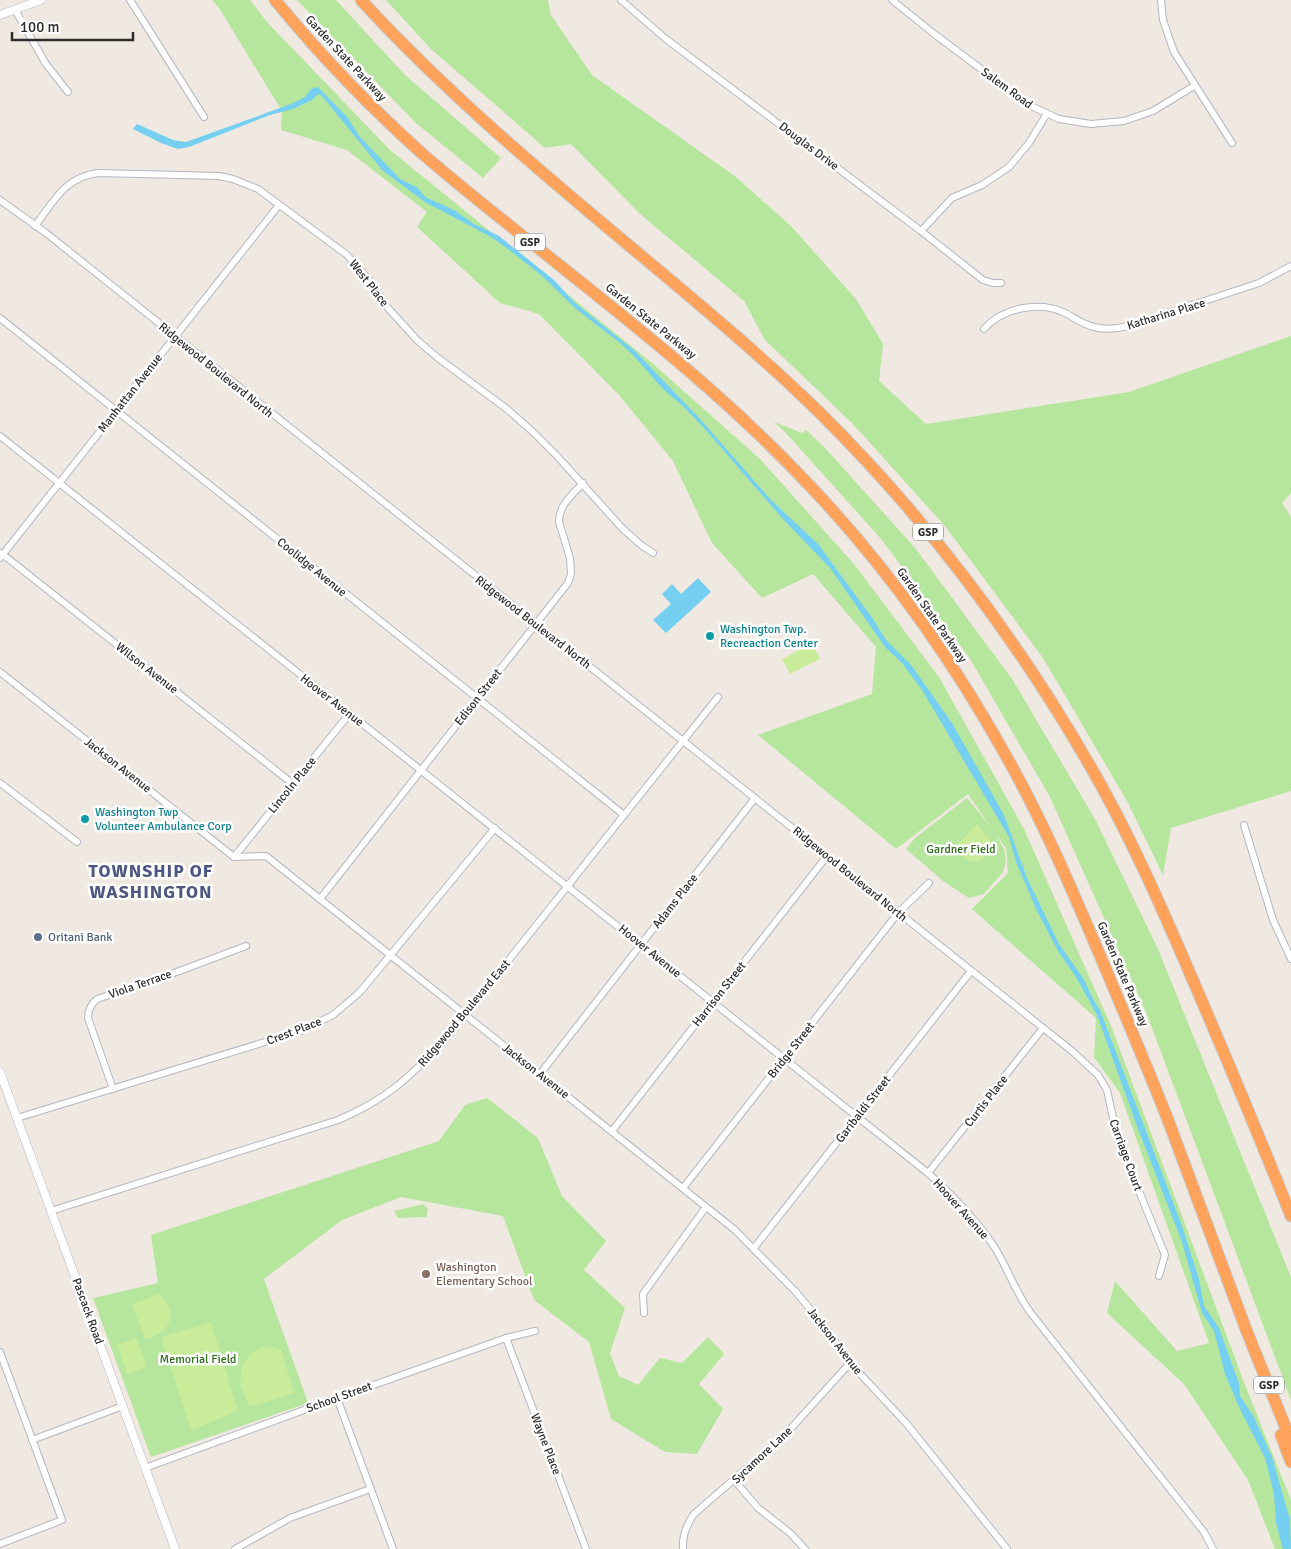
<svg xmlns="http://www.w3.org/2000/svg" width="1291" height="1549" viewBox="0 0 1291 1549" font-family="Signika,sans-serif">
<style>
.green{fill:#b6e59e}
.pitch{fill:#c9ec9a}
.water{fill:#75cff0}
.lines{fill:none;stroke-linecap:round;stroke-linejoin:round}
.minor-casing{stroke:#b4b7c1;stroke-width:8}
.tertiary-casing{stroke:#b4b7c1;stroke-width:9}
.motorway-casing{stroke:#c9c9c9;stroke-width:13}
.minor{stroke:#fff;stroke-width:6}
.tertiary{stroke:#fff;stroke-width:8}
.motorway{stroke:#ffa35c;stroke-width:11}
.culture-dot{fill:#0f9aa8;stroke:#fff;stroke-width:2}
.service-dot{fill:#5c6f8a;stroke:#fff;stroke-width:2}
.education-dot{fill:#8d6e63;stroke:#fff;stroke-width:2}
.labels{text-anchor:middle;stroke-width:5;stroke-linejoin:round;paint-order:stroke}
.shield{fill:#fff;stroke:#6d6d6d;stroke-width:1}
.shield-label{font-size:11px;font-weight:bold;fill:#2e2e2e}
.street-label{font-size:12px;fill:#2e2e2e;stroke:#fff}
.culture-label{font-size:12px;fill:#0d838f;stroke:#fff;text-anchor:start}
.park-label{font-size:12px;fill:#2c6e1b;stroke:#fff}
.service-label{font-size:12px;fill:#4e5e75;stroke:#fff;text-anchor:start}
.education-label{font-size:12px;fill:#785e54;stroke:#fff;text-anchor:start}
.district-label{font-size:18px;font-weight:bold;letter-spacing:1px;fill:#4d5680;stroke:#fff}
</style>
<rect width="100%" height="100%" fill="#efe9e1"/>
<!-- green -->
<g class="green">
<polygon points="212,0 250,0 267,22 390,150 652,363 759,458 854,564 939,677 1024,829 1111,1026 1247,1390 1291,1500 1291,1549 1275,1549 1248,1480 1184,1384 1107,1313 1115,1281 1177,1351 1209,1343 1120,1093 1094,1057 1096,1018 972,909 1008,873 1006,848 997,836 1004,849 1006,862 1003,872 984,894 969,898 943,881 906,849 915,838 967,798 990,826 968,794 896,849 758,735 872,694 876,647 813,574 762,598 712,543 673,461 619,395 539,314 500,303 417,227 427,212 347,150 281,130 282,111 219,8"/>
<polygon points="297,0 336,0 405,75 501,158 483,178 416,123"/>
<polygon points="386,0 548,0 551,15 592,75 736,177 791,226 856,299 883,344 879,381 926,424 1129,392 1291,336 1291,493 1282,503 1291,517 1291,791 1171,828 1163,875 1127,801 1043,658 945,526 852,423 765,340 744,301 640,214 571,144 545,148 431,49"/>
<polygon points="774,422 802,433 806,430 826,449 916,549 1012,679 1095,819 1158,949 1291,1277 1291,1400 1146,1012 1050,797 969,657 882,540 786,433"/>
<polygon points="487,1098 538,1138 562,1196 606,1241 584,1270 625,1308 610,1353 619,1376 638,1385 660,1358 682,1363 708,1337 724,1354 699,1384 723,1409 697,1454 665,1452 611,1419 589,1342 534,1300 503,1216 401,1197 342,1220 264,1279 308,1403 151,1457 93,1298 158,1283 151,1235 439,1141 465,1105"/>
<polygon points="424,1204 428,1210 426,1217 398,1218 394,1211"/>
</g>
<!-- pitch -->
<g class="pitch">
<polygon points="812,643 820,659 790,674 782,659"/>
<path d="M977,824L994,845C983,866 967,868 956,846Z"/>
<path d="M159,1294C180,1311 171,1334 145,1339L132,1304Z"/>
<polygon points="211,1322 238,1411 191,1430 161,1337"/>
<polygon points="136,1338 147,1367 127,1374 117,1345"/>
<path d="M270,1347L281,1350L294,1393L250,1407C247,1401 244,1395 242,1389C237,1374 244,1356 258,1349C262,1347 266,1347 270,1347Z"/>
</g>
<!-- water -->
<g class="water">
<polygon points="318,87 347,117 360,137 400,179 418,188 425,197 454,210 474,224 499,236 554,280 574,302 635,351 700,419 771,500 818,544 873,619 886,640 911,665 952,723 1004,815 1027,878 1059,944 1083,978 1094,1001 1100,1010 1181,1223 1199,1279 1204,1306 1219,1328 1239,1383 1240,1396 1254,1417 1272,1457 1290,1520 1291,1549 1283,1549 1276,1523 1274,1494 1265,1458 1239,1407 1225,1374 1214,1331 1202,1313 1182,1242 1138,1129 1097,1015 1076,977 1058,951 1037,911 1016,862 1009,837 922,690 902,663 885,647 830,568 782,518 704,428 684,407 664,390 633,355 620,343 576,309 541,275 508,249 491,237 425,202 383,171 322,96 318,94 312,100 293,109 270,115 189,147 178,149 161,143 133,129 137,124 173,140 186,142 291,104 305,97 311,89"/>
<polygon points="698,578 711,592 666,633 653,620 671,604 662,594 672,584 681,594"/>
</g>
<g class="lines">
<defs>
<g id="minor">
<polyline points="130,0 204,117"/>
<polyline points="621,0 666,39 921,231 983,280 993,283 1001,283"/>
<polyline points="892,0 933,33 1029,105 1059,119 1091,124 1124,121 1153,111 1194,86"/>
<polyline points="1161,0 1163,20 1174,52 1232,143"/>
<polyline points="15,10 46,64 68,92"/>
<polyline points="0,200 46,233 1072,1051 1098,1075 1107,1090 1117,1137 1165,1255 1159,1276"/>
<path d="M35,226C54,201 65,177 98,173L219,176L233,179L258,189L347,255L372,283L387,307L418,341L438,358L507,409L533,432L557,456L622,528L641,545L653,553"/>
<polyline points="921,231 952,198 982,185 1009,167 1029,143 1046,115"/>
<polyline points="0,318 624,815"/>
<path d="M984,329C1002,308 1038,301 1063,312C1073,317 1082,324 1094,327C1105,330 1117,329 1128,326L1259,283L1291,266"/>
<path d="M0,436L928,1173C952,1195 977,1220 995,1248C1008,1269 1015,1291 1030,1312L1204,1532L1213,1549"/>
<polyline points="1,553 293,784"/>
<polyline points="0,558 279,205"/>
<polyline points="0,672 234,857 266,856 735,1230 795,1291 825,1327 850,1363 906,1423 1007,1549"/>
<polyline points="0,783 77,842"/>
<polyline points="1244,825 1273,920 1291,959"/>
<polyline points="234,857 350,713"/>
<path d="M320,899L568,583L571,574L570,558L559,522C559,505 572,495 583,483"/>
<polyline points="540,1074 755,798"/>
<path d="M113,1089L88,1018C88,1009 91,1004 97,999L166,976L246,946"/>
<polyline points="17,1118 301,1031 333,1015 360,992 495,828"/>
<polyline points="612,1131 827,856"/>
<polyline points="928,1173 1043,1028"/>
<polyline points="683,1188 898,913 929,883"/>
<path d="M51,1211L338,1120C386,1100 410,1077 445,1040L718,697"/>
<polyline points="754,1248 971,971"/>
<polyline points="644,1313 643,1294 706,1207"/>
<polyline points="506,1338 586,1549"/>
<polyline points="0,1352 62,1520 0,1544"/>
<polyline points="337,1398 393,1549"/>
<polyline points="32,1440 123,1406"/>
<polyline points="145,1468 337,1398 506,1338 535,1331"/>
<polyline points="735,1481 758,1508 790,1533 805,1549"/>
<polyline points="235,1549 290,1518 370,1489"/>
<path d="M683,1549C682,1536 687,1524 694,1514L785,1435L850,1363"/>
</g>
<g id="tertiary">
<polyline points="0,15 41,0"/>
<polyline points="0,1072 175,1549"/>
</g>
<g id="motorway">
<path d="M275,0C321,56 371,108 425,156C462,188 500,218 538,248C632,323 727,397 810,486C891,571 959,669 1015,772C1047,831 1073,892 1099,953C1122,1008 1146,1064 1168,1120C1194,1188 1218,1256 1244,1324C1259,1363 1276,1402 1291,1442"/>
<path d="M361,0C451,98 554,183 656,268C712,315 768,362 820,413C931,523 1026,651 1102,787C1136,849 1164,913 1192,978C1226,1057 1259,1136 1291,1216"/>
<polyline points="1281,1435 1291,1462"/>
</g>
</defs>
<!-- minor casing -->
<use href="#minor" class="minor-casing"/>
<!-- tertiary casing -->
<use href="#tertiary" class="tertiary-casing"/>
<!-- motorway casing -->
<use href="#motorway" class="motorway-casing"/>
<!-- minor -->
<use href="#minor" class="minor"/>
<!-- tertiary -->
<use href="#tertiary" class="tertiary"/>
<!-- motorway -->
<use href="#motorway" class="motorway"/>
</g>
<!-- markers -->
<g class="culture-dot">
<circle cx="710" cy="636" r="5"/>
<circle cx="85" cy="819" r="5"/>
</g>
<circle class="service-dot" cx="38" cy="937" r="5"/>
<circle class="education-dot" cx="426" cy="1274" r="5"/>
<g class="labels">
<!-- shield labels -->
<g class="shield">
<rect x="515" y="233.5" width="30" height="17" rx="4"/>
<rect x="913" y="523.5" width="30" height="17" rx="4"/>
<rect x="1254" y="1376.5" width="30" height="17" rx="4"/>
</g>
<g class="shield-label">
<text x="530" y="246">GSP</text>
<text x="928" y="536">GSP</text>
<text x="1269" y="1389">GSP</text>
</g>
<!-- street labels -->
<g class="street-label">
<text transform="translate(346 58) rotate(47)" y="4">Garden State Parkway</text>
<text transform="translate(1007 88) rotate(36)" y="4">Salem Road</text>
<text transform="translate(809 146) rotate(37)" y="4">Douglas Drive</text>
<text transform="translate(369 283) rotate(52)" y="4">West Place</text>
<text transform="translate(1166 314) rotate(-17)" y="4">Katharina Place</text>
<text transform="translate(651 321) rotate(39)" y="4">Garden State Parkway</text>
<text transform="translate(216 370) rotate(39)" y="4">Ridgewood Boulevard North</text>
<text transform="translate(130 393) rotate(-52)" y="4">Manhattan Avenue</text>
<text transform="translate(312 567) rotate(39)" y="4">Coolidge Avenue</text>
<text transform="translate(932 615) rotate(55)" y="4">Garden State Parkway</text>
<text transform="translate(533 622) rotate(38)" y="4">Ridgewood Boulevard North</text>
<text transform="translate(147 668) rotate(38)" y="4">Wilson Avenue</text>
<text transform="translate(478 697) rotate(-52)" y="4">Edison Street</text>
<text transform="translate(332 700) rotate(38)" y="4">Hoover Avenue</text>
<text transform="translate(118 765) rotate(38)" y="4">Jackson Avenue</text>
<text transform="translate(292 785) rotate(-51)" y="4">Lincoln Place</text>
<text transform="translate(850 874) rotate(39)" y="4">Ridgewood Boulevard North</text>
<text transform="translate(675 901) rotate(-52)" y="4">Adams Place</text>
<text transform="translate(650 951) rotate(39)" y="4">Hoover Avenue</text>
<text transform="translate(1123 974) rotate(67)" y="4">Garden State Parkway</text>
<text transform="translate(140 984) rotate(-19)" y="4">Viola Terrace</text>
<text transform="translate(719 994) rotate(-52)" y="4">Harrison Street</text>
<text transform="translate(464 1013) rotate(-50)" y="4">Ridgewood Boulevard East</text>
<text transform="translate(294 1031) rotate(-21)" y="4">Crest Place</text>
<text transform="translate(791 1050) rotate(-52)" y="4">Bridge Street</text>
<text transform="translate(536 1071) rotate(38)" y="4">Jackson Avenue</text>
<text transform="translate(986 1101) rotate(-52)" y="4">Curtis Place</text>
<text transform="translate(863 1109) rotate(-52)" y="4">Garibaldi Street</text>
<text transform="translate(1126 1155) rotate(70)" y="4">Carriage Court</text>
<text transform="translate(961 1209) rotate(48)" y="4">Hoover Avenue</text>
<text transform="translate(88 1311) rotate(70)" y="4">Pascack Road</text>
<text transform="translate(835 1341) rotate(52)" y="4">Jackson Avenue</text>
<text transform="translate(339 1397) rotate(-20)" y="4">School Street</text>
<text transform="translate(546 1444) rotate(69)" y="4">Wayne Place</text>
<text transform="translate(762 1455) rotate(-43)" y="4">Sycamore Lane</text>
</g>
<!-- culture labels -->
<g class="culture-label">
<text x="720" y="633">Washington Twp.<tspan x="720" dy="14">Recreaction Center</tspan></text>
<text x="95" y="816">Washington Twp<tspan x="95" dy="14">Volunteer Ambulance Corp</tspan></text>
</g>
<!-- park labels -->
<g class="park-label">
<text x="961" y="853">Gardner Field</text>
<text x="198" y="1363">Memorial Field</text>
</g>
<!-- service labels -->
<g class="service-label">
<text x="48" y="941">Oritani Bank</text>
</g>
<!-- education labels -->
<g class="education-label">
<text x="436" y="1271">Washington<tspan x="436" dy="14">Elementary School</tspan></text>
</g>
<!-- district labels -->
<g class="district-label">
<text x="151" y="877">TOWNSHIP OF<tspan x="151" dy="21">WASHINGTON</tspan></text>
</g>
</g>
<!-- scale -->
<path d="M12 32v8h121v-8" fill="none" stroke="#2e2e2e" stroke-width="2.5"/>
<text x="20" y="32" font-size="15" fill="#2e2e2e" stroke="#ffffff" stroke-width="4" paint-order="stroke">100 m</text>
</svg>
